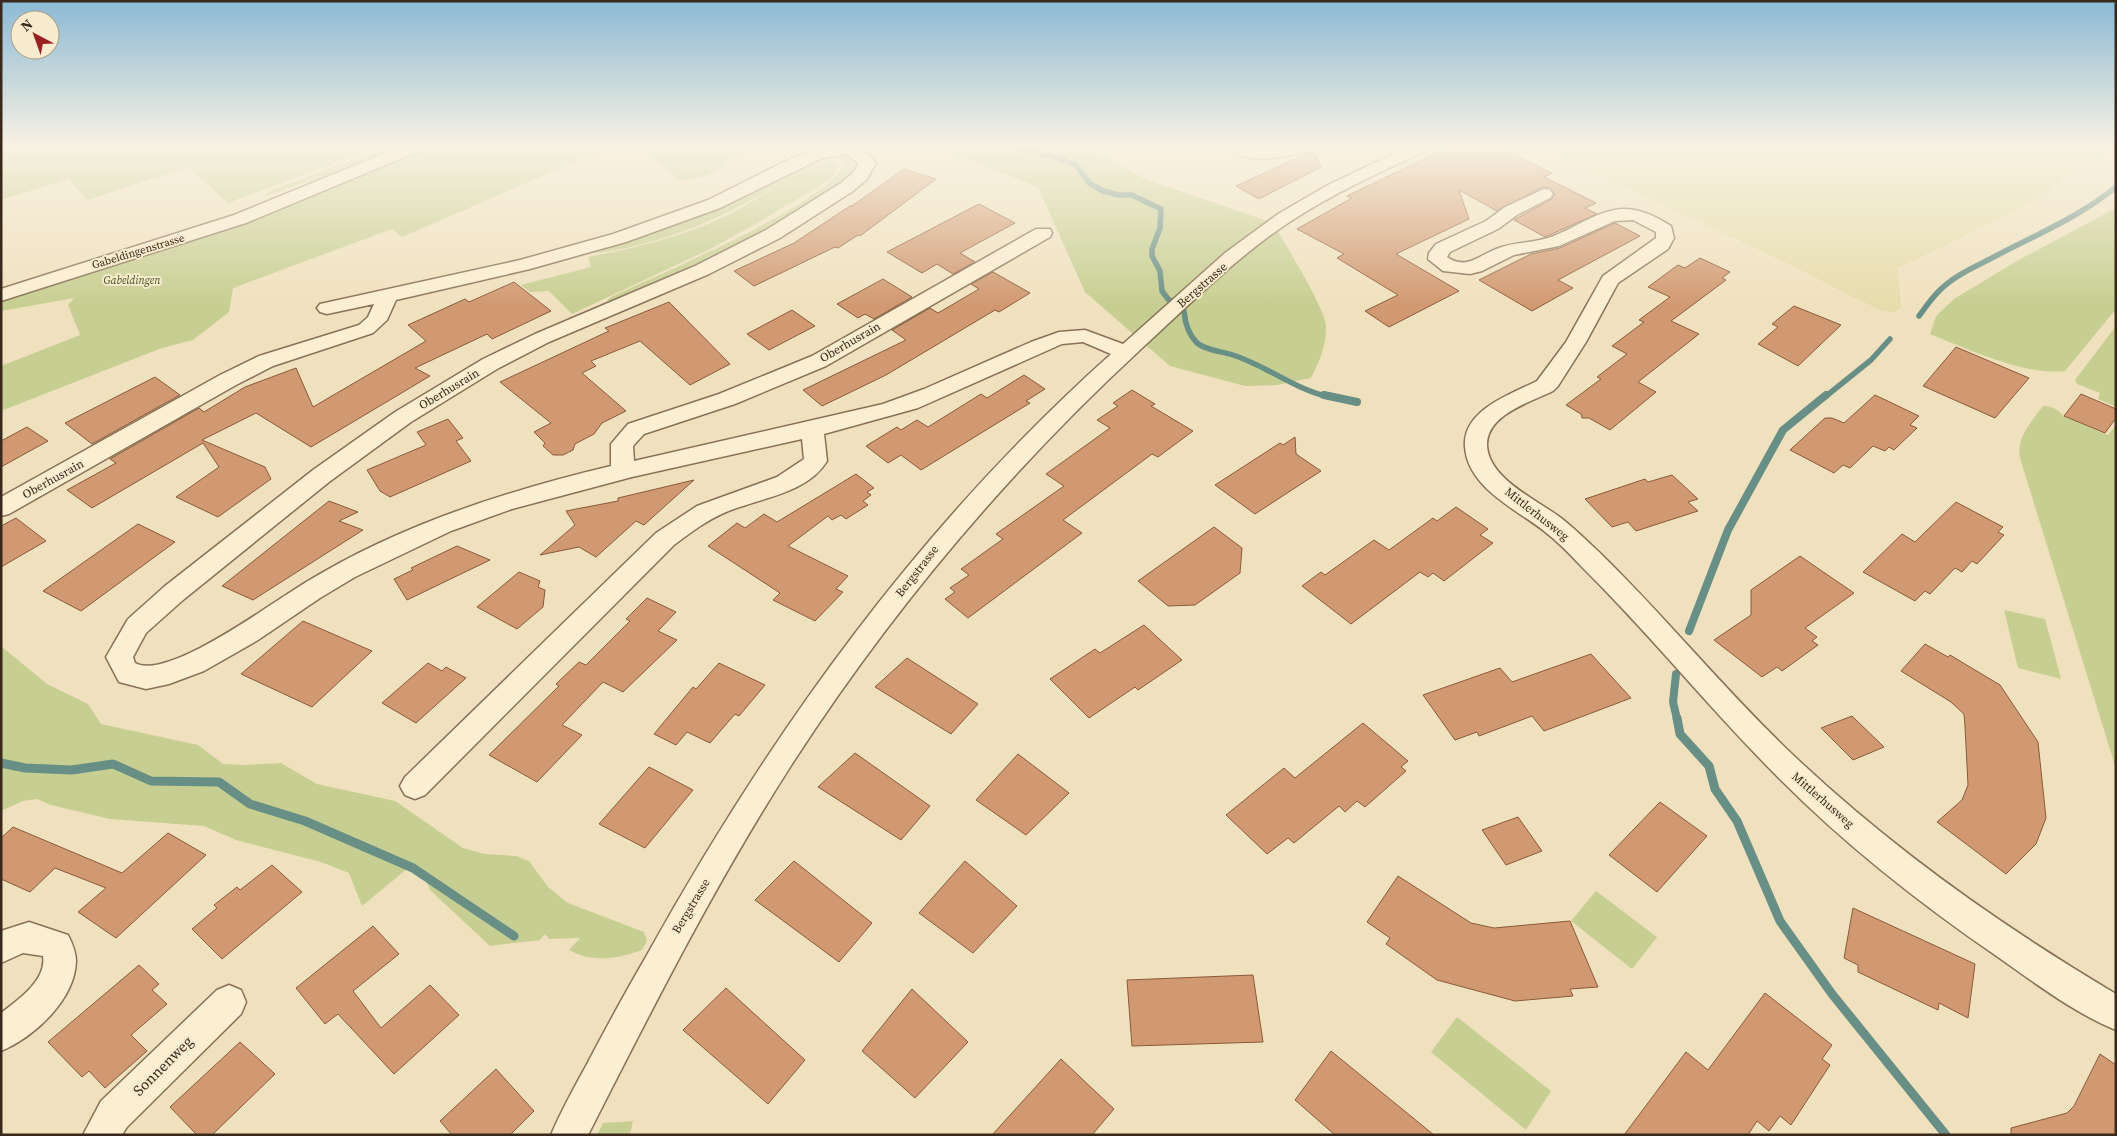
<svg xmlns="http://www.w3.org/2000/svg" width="2117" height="1136" viewBox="0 0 2117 1136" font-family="'Source Serif 4',serif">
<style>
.farmland{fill:#e6dcab}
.green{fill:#c7ce91}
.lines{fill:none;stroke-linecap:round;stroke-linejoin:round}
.stream-far2{stroke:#688f86;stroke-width:5.5}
.stream-far1{stroke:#688f86;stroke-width:8}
.stream{stroke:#688f86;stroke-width:9}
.building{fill:#d19971;stroke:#8a5a3a}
.street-casing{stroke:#897156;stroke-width:3}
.street{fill:#fbeed1;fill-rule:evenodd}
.labels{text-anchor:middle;stroke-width:4;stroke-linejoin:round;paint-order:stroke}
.far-street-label{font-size:11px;fill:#38291b;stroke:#f7ebce}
.far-park-label{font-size:11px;font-style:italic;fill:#485521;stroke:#f7ebce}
.street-label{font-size:12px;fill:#38291b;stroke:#f7ebce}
.near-street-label{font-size:15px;fill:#38291b;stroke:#f7ebce}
</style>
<rect width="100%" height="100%" fill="#f0e1be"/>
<!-- farmland -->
<polygon class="farmland" points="1541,147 2089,147 2111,153 2068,174 2045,194 2018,210 1898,268 1901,308 1895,312 1883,311 1853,297 1795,267"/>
<!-- green -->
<g class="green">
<polygon points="1,147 379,147 228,203 188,167 87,200 69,179 1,200"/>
<polygon points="386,147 399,147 312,180 262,197 272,190"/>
<polygon points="419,147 609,147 402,237 392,229 233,288 229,312 193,340 162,348 1,411 1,366 80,335 68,305 74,298 1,311 1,302 243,223"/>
<path d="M640,147H752C741,151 735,158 725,165C712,175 696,179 680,180Z"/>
<path d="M934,147H1088L1145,179L1273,223C1283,240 1326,310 1326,326C1326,347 1320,360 1311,378L1277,385L1245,386L1170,366L1085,292L1038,187Z"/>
<path d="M839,156L853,161L854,169C840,186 818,199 800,211C739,248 674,276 608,302L607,300L611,297C652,277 836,201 845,162L834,158L821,161C787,178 755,200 720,216C687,232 631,250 595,253L708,212L815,161Z"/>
<path d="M831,161L839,163L835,174L828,181L752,226L708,250L572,314L549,291L530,292L521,285L591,267L588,257C636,248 685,236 730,214C763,198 795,168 831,161Z"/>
<path d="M2116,208V309L2065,371C2026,376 1967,349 1930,334L1936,316L1954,299L2015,262Z"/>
<polygon points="2116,326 2116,407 2098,399 2100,393 2077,384 2075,380"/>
<path d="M2043,406C2050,406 2059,409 2063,416L2108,435L2116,425V769L2020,458C2016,438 2031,422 2043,406Z"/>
<polygon points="2004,610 2045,619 2061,679 2018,668"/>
<path d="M1,646L47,684L88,704L101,724L198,745L223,764L245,765L281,763L317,784L395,801L463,848L485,854L516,856L529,861L548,887L568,903L644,932L647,941L642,950C618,959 592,963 569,950L580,938L549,939L545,934L540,940L490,946L430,890L422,871L413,864L362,906L349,873L321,862L236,840L204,826L110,819L51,805L37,799L23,801L1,811Z"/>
<polygon points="1596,891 1657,937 1632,969 1571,921"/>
<polygon points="1457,1017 1551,1091 1526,1130 1431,1052"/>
<polygon points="633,1121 630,1135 597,1135 603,1123"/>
</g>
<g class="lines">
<!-- stream-far2 -->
<g class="stream-far2">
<path d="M1011,147L1056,157L1076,165L1089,183L1103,191L1119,195H1132L1161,209L1160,228L1152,249V256L1160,271L1162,291L1168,299L1184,311C1185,323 1188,334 1197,343C1207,351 1221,351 1233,355C1267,366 1294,389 1329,397"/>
<path d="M1919,316C1925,308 1931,299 1938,292C1952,277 1972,268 1990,259C2033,236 2078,218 2116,187"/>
<polyline points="1825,397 1871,360 1890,339"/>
</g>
<!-- stream-far1 -->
<g class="stream-far1">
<polyline points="1324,395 1357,402"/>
<polyline points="1689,631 1728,530 1783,430 1826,395"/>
<polyline points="1676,674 1673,702 1677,719"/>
</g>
<!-- stream -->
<g class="stream">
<polyline points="1677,718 1680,734 1709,766 1715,789 1737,821 1780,921 1832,994 1946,1135"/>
<polyline points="1,763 25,768 72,770 113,764 151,781 219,782 250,804 305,821 413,868 514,936"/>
</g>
</g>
<!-- building -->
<g class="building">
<polygon points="1449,147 1499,147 1552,173 1544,177 1596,203 1585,208 1597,214 1545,237 1514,220 1552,199 1555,194 1550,188 1543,187 1497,211 1459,190 1469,219 1396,254 1459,291 1389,327 1365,311 1398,295 1337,258 1344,254 1297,229 1352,198 1347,196"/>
<polygon points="1313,151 1321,167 1259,199 1236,186"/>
<polygon points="904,169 936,179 860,236 858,235 838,248 835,247 754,286 734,271 794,243 850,206 852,206"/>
<polygon points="979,204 1015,223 960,253 975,262 953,274 937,264 922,273 887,252"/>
<polygon points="1615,223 1640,236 1558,280 1573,288 1532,311 1479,280 1531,254 1560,248"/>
<polygon points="1700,258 1730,272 1722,278 1726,280 1671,321 1699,334 1638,382 1656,392 1610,430 1589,418 1582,418 1581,414 1566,405 1601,379 1597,377 1627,354 1612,346 1644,322 1639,320 1670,297 1648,287 1678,265 1685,268"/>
<polygon points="993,272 1030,293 999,312 995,310 886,375 822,406 803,390 906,340 892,330 930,308 938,313 979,289 971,284"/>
<polygon points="883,279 912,297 874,319 865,314 858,318 837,304"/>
<polygon points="514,282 551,311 492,339 487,334 415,368 430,376 311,447 256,413 202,440 265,467 271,479 218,517 176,497 219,467 203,443 92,508 67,490 116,463 110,459 199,408 204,412 245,387 296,368 313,407 426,341 408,325 465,299 469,302"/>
<polygon points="669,302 730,364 690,385 640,341 591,361 596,366 582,373 626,411 602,423 594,434 575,444 573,450 563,455 553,455 543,446 545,443 534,432 551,423 500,382 609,331 605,328"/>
<polygon points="1794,306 1841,325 1798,366 1758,344 1778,327 1772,324"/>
<polygon points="792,310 815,326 769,350 747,334"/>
<polygon points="1956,347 2029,378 1995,418 1923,386"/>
<polygon points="1024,375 1045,389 1026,401 1030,403 921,470 901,455 888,463 866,446 897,427 901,430 917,420 928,427 981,394 987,398"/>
<polygon points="155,377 180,395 92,444 65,423"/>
<polygon points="1132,390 1155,404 1151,406 1193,431 1158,457 1152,454 1063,520 1082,533 968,618 945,599 955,592 950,588 969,575 961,569 1003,539 996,534 1064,486 1046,474 1110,428 1097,420 1118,406 1113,403"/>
<polygon points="2081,394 2116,409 2116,418 2105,433 2064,416"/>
<polygon points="1875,395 1919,416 1910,425 1917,428 1894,450 1889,447 1885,451 1873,446 1850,468 1843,465 1834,473 1790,450 1825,418 1832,418 1844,423"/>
<polygon points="448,419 463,438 456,441 471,461 390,497 380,491 367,470 426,445 417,432"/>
<polygon points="27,427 48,441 1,467 1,441"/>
<polygon points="1295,437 1296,454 1321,471 1255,514 1215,485 1280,443 1283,445"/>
<polygon points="856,474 874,488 867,492 871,495 863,501 868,505 846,519 841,515 832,520 828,516 788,546 848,576 836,589 843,592 815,621 773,600 780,593 708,546 737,523 745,528 764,514 777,522"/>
<polygon points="1672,475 1698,499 1688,502 1698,511 1636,531 1628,522 1612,527 1585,499 1645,479 1648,482"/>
<polygon points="694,480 644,525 636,521 596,557 579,547 540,555 575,525 566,511 618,501 618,498"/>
<polygon points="329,501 358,512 339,521 363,530 253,600 222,586"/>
<polygon points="1956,502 2003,527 1998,532 2004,535 1977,564 1972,561 1962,572 1955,568 1930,594 1925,591 1915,601 1863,572 1902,534 1915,542"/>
<polygon points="1456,507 1488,529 1480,535 1493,543 1444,581 1433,573 1428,577 1420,572 1351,624 1302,586 1321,572 1325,575 1374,540 1389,550 1433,518 1437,521"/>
<polygon points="16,518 46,541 1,567 1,526"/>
<polygon points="138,524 175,542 81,611 43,591"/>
<polygon points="1214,527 1242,548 1240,573 1195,605 1168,606 1138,581"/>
<polygon points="457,546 490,560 407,600 394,579 413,570 411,568"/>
<polygon points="1800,556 1854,593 1805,628 1817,637 1812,641 1818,645 1782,671 1777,667 1762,677 1714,640 1751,615 1751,590"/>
<polygon points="519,572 540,581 538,587 545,590 543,607 517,629 477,607"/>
<polygon points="647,598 676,612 658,631 677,640 623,692 603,682 562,725 582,735 537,782 489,755 559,686 556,684 579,662 586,665 630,621 626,619"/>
<polygon points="303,621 372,651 312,707 241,674"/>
<polygon points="1144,625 1182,660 1138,690 1135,687 1089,718 1050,679 1095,649 1100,653"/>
<polygon points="1925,644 1948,657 1950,655 2000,685 2038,742 2046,818 2036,844 2006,874 1937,822 1962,800 1968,785 1965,726 1964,714 1951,702 1901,671"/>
<polygon points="1591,654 1631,698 1544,731 1532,716 1479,736 1477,732 1455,740 1423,695 1500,668 1512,682"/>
<polygon points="907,658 978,704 951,734 875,687"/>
<polygon points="428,663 442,671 446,667 466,678 416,723 382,703"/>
<polygon points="719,663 765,685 739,716 735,714 710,743 687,732 676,745 654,734 693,687 696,689"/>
<polygon points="1852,716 1884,747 1853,760 1821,728"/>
<polygon points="1363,723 1408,761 1401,767 1406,771 1365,807 1357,801 1345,812 1339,806 1294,843 1288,838 1267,854 1226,815 1284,768 1295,778"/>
<polygon points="855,753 930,806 901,840 818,787"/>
<polygon points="1018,754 1069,793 1026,835 976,800"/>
<polygon points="649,767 693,790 645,848 599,824"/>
<polygon points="1660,802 1707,836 1657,892 1609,855"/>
<polygon points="1518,817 1542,851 1506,865 1482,830"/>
<polygon points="13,827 122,873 168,833 206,855 116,938 78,912 106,888 55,868 30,892 1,879 1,838"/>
<polygon points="794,861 872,923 839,962 755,900"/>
<polygon points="965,861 1017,906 973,953 919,913"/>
<polygon points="272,865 302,892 222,959 192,929 217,908 214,905 237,887 240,890"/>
<polygon points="1398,876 1471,923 1494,928 1570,921 1598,987 1570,989 1573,996 1515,1001 1437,980 1386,944 1390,938 1367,922"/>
<polygon points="1853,908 1975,964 1968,1018 1939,1003 1938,1010 1858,972 1858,965 1844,958"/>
<polygon points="373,926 399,954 353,991 381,1028 430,985 459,1015 394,1074 338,1014 325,1024 296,988"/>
<polygon points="139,965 159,984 152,990 167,1004 131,1035 147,1051 105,1088 89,1071 82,1077 48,1042"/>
<polygon points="1253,975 1263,1042 1132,1046 1127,980"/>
<polygon points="726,988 805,1060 768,1104 683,1030"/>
<polygon points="912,989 968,1042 915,1098 862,1051"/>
<polygon points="1765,993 1832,1045 1822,1059 1830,1065 1791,1125 1780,1116 1769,1131 1757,1121 1748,1135 1624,1135 1686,1052 1708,1070"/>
<polygon points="240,1042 275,1074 212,1135 197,1135 170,1107"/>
<polygon points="1331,1051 1434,1135 1335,1135 1295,1100"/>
<polygon points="2100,1054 2116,1065 2116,1135 2011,1135 2011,1128 2067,1113 2074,1106"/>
<polygon points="1061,1059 1114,1109 1092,1135 992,1135"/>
<polygon points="496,1069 534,1111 510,1135 452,1135 440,1121"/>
</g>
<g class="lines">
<defs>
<g id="street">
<polygon points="400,147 421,147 419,151 246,223 1,301 1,289 234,215"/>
<path d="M825,147C846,146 863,144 876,163L867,179L853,191L780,238L709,274L549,342L497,369L411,422L329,482L183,600L146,633L133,657L135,663C165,680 259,612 286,595C384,530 498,493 611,466V444L628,424L719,394L812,356L1036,229H1050L1052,233L1050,237L826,366L735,404L644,434L633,446L634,461L883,404L924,389L1031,342L1059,332L1085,330L1123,344L1225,253L1278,214L1328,185L1408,147H1428L1426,151C1380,172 1334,193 1291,221C1236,257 1189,305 1140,350C1007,473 891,611 792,764C716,882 652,1009 588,1135H551C561,1111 574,1088 586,1066C606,1028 626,991 647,955C772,730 919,526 1111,354L1083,342L1062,344L918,408L824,434L827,461C807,494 759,498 726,512C707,520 690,533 674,545L425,795L415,799L405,795L400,786L405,777L656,533L697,506L777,477L804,459L802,439L632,477L512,509L451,531L355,577L320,598L258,640L204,671L169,684L146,689L119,682L106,657L128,619L165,586L313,470L395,412L483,359L535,334L695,266L766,230L841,183L854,172L858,164L851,157L844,154L822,158L720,208L626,242L530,269L396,300L387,320L373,333L273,366L236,385L9,514L1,516V497L220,375L259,356L359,325L368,317L374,304L327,314L320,312L317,308L320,304L520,260L613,234L708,200L794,157Z"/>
<path d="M1231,147H1313L1311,151L1305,152C1286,156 1245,167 1231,147Z"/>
<path d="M1544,189L1550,190L1553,194L1550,198L1517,215L1498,229L1450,252L1447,257C1467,271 1480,254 1499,248C1515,242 1532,243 1548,238C1573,230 1595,211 1622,209C1640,208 1657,217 1671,226L1674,238L1668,249L1618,283L1586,342L1558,386L1553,391C1531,402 1488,414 1487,444C1487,478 1537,500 1561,518C1574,528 1587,541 1599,552C1666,617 1725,691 1793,755C1891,848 2000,925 2116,994V1030C2074,1013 2035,983 1998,957C1916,901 1838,839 1769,768C1704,702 1646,630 1580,565C1569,553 1557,541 1544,531C1516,509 1468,488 1465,447C1462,410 1511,394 1537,381L1566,342L1603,276L1656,238V232L1633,220L1615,221L1559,246L1514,255L1482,271L1470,274L1443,271L1428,259L1429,253L1436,244L1486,221L1505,207Z"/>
<path d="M29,922L68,935C72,943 76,952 76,961C75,1000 34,1037 1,1051V1013C18,1000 47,980 43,956L23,953L1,963V931Z"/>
<polygon points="229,985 241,990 246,1002 241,1014 127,1127 122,1135 83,1135 101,1101 217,990"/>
</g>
</defs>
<!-- street casing -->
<use href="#street" class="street-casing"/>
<!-- street -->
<use href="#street" class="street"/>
</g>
<!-- sky -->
<linearGradient id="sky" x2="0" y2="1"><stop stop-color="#8cb9d5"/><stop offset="0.48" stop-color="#f8f2e2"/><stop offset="1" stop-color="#f8f2e2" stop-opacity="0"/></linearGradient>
<rect width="2117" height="306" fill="url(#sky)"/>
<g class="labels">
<!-- far-street labels -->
<g class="far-street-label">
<text transform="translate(138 251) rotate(-17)" y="4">Gabeldingenstrasse</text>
</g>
<!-- far-park labels -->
<g class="far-park-label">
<text x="132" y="284">Gabeldingen</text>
</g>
<!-- street labels -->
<g class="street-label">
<text transform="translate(1202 285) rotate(-41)" y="4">Bergstrasse</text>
<text transform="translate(850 342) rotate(-30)" y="4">Oberhusrain</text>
<text transform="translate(449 389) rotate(-31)" y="4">Oberhusrain</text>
<text transform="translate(53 479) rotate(-29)" y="4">Oberhusrain</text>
<text transform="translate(1537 514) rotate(38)" y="4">Mittlerhusweg</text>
<text transform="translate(917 571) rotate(-52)" y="4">Bergstrasse</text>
<text transform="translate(1823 800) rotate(41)" y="4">Mittlerhusweg</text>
<text transform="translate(691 906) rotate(-59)" y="4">Bergstrasse</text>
</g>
<!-- near-street labels -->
<g class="near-street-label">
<text transform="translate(163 1066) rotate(-45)" y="5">Sonnenweg</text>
</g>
</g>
<!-- border -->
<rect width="2117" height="1136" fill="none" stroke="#38291b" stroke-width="5"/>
<!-- north arrow -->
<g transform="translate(35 35) rotate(319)"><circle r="24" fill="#f7ebce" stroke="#ab9d86"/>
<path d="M0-4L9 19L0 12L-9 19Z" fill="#9b2223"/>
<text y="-8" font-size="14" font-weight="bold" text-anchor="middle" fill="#38291b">N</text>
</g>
</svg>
